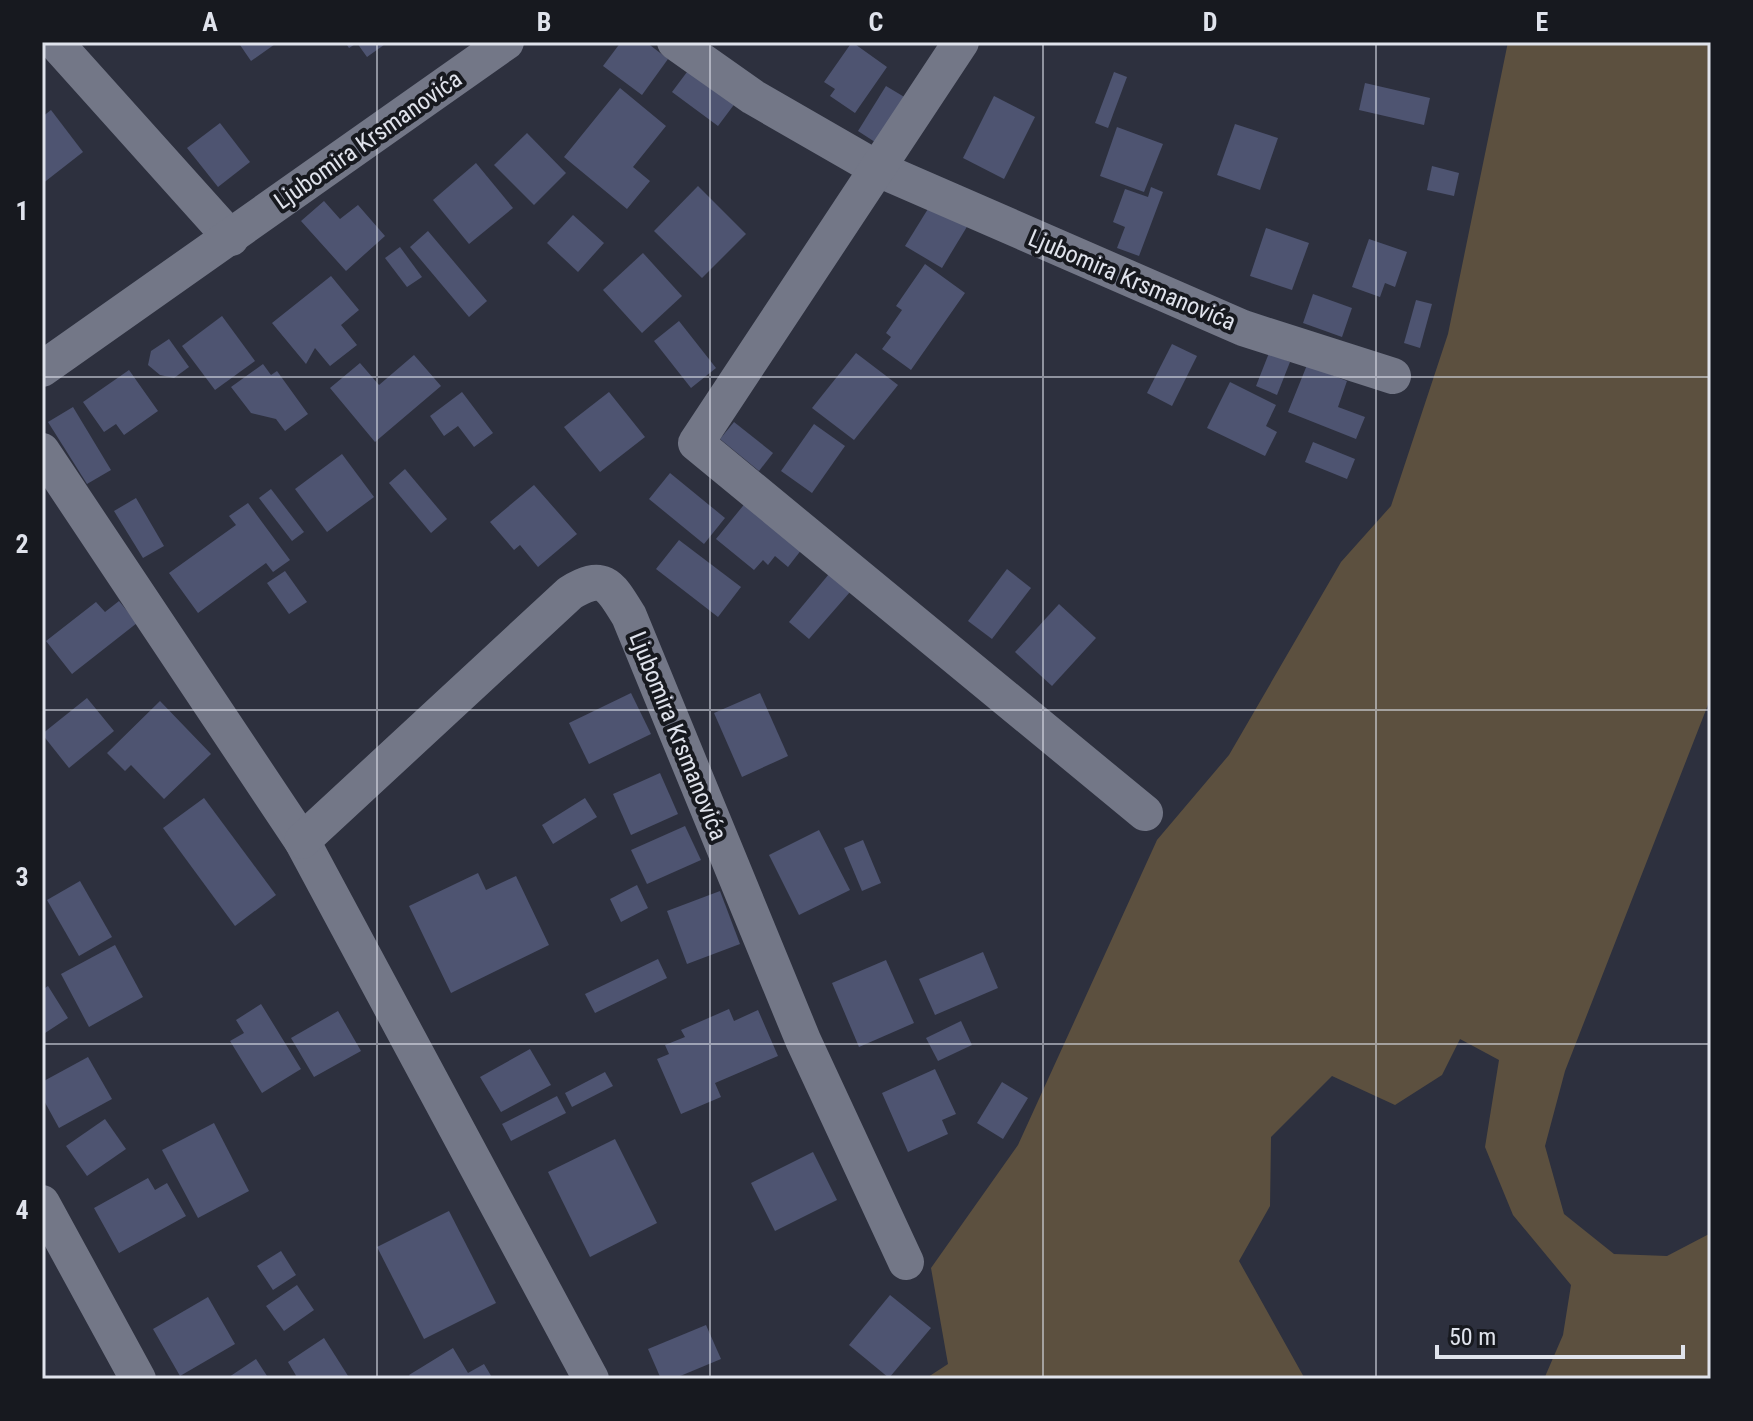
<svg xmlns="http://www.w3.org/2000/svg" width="1753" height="1421" viewBox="0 0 1753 1421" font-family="'Roboto Condensed',sans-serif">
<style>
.green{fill:#5c503f}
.building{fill:#4e5471}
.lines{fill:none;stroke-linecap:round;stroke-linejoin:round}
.minor{stroke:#737787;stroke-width:36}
.grid{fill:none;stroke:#e0e3ec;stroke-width:2;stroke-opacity:0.55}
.labels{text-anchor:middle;stroke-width:8;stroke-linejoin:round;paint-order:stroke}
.street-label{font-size:24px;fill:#e0e3ec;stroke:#17191f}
.neatline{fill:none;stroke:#e0e3ec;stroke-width:3}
.grid-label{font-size:26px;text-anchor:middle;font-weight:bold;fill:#e0e3ec}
</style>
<rect width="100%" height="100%" fill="#2d303e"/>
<!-- green -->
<polygon class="green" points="1508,42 1711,42 1711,697 1565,1071 1545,1146 1564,1214 1614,1254 1667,1256 1711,1233 1711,1379 1544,1379 1563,1335 1571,1285 1513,1215 1485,1147 1499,1060 1460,1039 1442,1075 1395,1105 1332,1076 1271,1137 1270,1206 1239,1261 1305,1379 925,1379 948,1364 931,1268 1018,1145 1157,840 1229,755 1341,562 1391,506 1448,334"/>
<!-- building -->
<g class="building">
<polygon points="238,42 278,42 251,61"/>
<polygon points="345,42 388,42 367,57 357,43 349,48"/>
<polygon points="621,42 646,42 668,59 642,95 603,66"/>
<polygon points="852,42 887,67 855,113 830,96 835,89 824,82"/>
<polygon points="690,68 736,102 718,126 672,92"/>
<polygon points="1114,72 1127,77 1108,128 1095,123"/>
<polygon points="1365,83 1430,98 1424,125 1359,110"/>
<polygon points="886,86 906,98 878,144 858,131"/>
<polygon points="620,88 666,126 633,167 650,181 627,209 564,157"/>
<polygon points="994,96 1035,117 1004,179 963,158"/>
<polygon points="51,110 83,152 42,184 42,117"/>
<polygon points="220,123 250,162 218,187 187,148"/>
<polygon points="1235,124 1278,138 1260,190 1217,175"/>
<polygon points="1117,127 1163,144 1144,192 1100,176"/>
<polygon points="527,133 566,173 534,205 494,165"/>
<polygon points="476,163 513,208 469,244 433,200"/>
<polygon points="1432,166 1459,173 1454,196 1427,190"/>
<polygon points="698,186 746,234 702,278 654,231"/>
<polygon points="1151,187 1163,192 1139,256 1117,248 1125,227 1113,222 1125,189 1148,197"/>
<polygon points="324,201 340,219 358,205 385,236 346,271 301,221"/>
<polygon points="931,204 968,225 942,268 905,246"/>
<polygon points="573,215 604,243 578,272 547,243"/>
<polygon points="1266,228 1309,243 1292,290 1250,276"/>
<polygon points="428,231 487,301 469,317 410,247"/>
<polygon points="1369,239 1407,252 1395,287 1385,283 1380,297 1352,287"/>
<polygon points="400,247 422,277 407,287 385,258"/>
<polygon points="643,253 682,296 642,333 603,290"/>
<polygon points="925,264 965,293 911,370 882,349 891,337 886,333 902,310 896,306"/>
<polygon points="331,276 359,310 341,325 357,345 330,366 315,348 306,364 272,323"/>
<polygon points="1313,294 1352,308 1342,337 1303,323"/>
<polygon points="1416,300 1432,304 1420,348 1404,343"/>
<polygon points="222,316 255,361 215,390 182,346"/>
<polygon points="679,321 716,368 691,388 654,341"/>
<polygon points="169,339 189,367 174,378 160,375 148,365 151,351"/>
<polygon points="1172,344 1197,356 1172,406 1147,393"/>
<polygon points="856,353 898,385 854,440 812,408"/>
<polygon points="1269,353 1290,362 1277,395 1256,386"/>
<polygon points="414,355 441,386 375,442 330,388 360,363 379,385"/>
<polygon points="263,364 271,375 277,371 308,414 285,431 276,419 251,413 231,387"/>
<polygon points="1307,365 1347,381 1338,407 1365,417 1356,439 1288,412"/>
<polygon points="129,370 158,411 124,435 116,424 104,432 83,402"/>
<polygon points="1230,382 1276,405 1266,426 1277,432 1265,456 1207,428"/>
<polygon points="462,392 493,433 474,447 458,426 444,436 430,416"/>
<polygon points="609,392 645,437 600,472 564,427"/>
<polygon points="73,407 111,470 87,484 48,422"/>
<polygon points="734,422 773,453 759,471 720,439"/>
<polygon points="814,424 845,446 812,493 781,471"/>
<polygon points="1313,442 1355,459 1347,479 1305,462"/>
<polygon points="342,454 374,497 327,532 295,489"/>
<polygon points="405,469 447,519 431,533 389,483"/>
<polygon points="670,473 725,518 704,544 649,499"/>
<polygon points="534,485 577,534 538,567 520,545 514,550 490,522"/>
<polygon points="271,489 304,532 292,541 259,498"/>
<polygon points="751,496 802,549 788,567 775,556 768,565 763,560 754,570 716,539"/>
<polygon points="136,498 164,546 143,558 114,511"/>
<polygon points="248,503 290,560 273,572 266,563 198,613 169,573 236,525 229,516"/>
<polygon points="679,540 741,587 718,617 656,569"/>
<polygon points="1007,569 1031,588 992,639 968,621"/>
<polygon points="285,571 307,602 289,614 267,583"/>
<polygon points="829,574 850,592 809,639 789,622"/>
<polygon points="119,601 137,623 72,674 46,641 96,602 105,612"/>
<polygon points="1059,604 1096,638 1052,686 1015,652"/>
<polygon points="631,693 651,734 589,764 569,723"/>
<polygon points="760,693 788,756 742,777 714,713"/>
<polygon points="87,698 114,731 69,768 42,734"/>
<polygon points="160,701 211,754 164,799 131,765 125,771 107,753"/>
<polygon points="660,773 678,814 631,835 613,794"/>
<polygon points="204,798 276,895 235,926 163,828"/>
<polygon points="585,798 597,817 553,844 542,825"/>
<polygon points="685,826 701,860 647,884 631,850"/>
<polygon points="819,830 850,890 799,915 769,855"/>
<polygon points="863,840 881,883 862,891 844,848"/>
<polygon points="478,873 486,890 516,876 549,945 451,993 409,906"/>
<polygon points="80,881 112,937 79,956 47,900"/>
<polygon points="637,885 648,908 621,922 610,899"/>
<polygon points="720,891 740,944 687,964 667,911"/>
<polygon points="115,945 143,997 89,1027 61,974"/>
<polygon points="983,952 998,988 935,1015 919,979"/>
<polygon points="658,959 667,978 595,1013 585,994"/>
<polygon points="886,960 914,1023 859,1047 832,983"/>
<polygon points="48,986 68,1018 42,1035 42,990"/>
<polygon points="261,1004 301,1069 262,1093 230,1041 244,1033 236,1020"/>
<polygon points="729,1009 734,1021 758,1010 778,1056 715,1083 721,1097 681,1114 657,1059 669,1054 665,1045 685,1037 681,1030"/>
<polygon points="338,1011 361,1051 314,1077 291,1038"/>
<polygon points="961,1021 972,1045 938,1061 926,1038"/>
<polygon points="530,1049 551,1085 501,1112 480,1077"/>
<polygon points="88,1057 112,1099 59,1128 42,1097 42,1082"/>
<polygon points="935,1069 956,1114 942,1120 948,1134 908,1152 882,1093"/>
<polygon points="605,1072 613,1086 572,1107 565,1093"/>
<polygon points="1002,1082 1028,1098 1003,1139 977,1123"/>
<polygon points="557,1096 566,1113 511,1141 502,1124"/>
<polygon points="105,1119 126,1149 87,1176 66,1146"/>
<polygon points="214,1123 249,1191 198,1218 162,1150"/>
<polygon points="615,1139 657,1223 590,1257 548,1172"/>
<polygon points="813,1152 837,1200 775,1231 751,1183"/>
<polygon points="148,1178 155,1190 167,1183 186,1216 119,1253 94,1208"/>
<polygon points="449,1211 496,1303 424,1339 377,1247"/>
<polygon points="281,1251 296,1275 273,1290 257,1266"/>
<polygon points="297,1285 314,1310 284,1331 266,1306"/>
<polygon points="890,1295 931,1328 889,1378 849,1345"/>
<polygon points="208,1297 235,1344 180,1376 153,1329"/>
<polygon points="706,1325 721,1359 673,1379 661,1379 648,1349"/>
<polygon points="324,1338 350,1379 298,1379 288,1362"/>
<polygon points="453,1348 468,1373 484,1364 493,1379 412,1379 409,1375"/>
<polygon points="256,1359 269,1379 226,1379"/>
</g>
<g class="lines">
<!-- minor -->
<g class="minor">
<polyline points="55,42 231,238"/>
<polyline points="675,42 753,97 878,169 1243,328 1393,376"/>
<polyline points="961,42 696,443 1145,813"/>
<polyline points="42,369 506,42"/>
<polyline points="42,451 302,841 591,1379"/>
<path d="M302,841L570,593C604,572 610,585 629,616L803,1040L906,1262"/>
<polyline points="42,1203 138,1379"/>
</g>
</g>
<!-- grid -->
<path class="grid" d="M377,42V1379M710,42V1379M1043,42V1379M1376,42V1379M42,377H1711M42,710H1711M42,1044H1711"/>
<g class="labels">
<!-- street labels -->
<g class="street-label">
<text transform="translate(368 140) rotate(-35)" y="8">Ljubomira Krsmanovića</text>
<text transform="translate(1132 280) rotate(23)" y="8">Ljubomira Krsmanovića</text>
<text transform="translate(678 736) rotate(68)" y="8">Ljubomira Krsmanovića</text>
</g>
</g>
<!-- border -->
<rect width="1753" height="1421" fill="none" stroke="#17191f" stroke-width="88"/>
<!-- scale -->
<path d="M1437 1345v12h246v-12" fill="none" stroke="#e0e3ec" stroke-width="4"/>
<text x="1449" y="1345" font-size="24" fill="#e0e3ec" stroke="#17191f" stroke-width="6" paint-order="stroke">50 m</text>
<rect x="44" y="44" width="1665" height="1333" class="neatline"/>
<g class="grid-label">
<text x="210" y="31">A</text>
<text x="544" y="31">B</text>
<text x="876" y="31">C</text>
<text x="1210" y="31">D</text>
<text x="1542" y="31">E</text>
<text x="22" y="220">1</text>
<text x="22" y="553">2</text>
<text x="22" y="886">3</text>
<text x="22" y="1219">4</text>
</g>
</svg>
